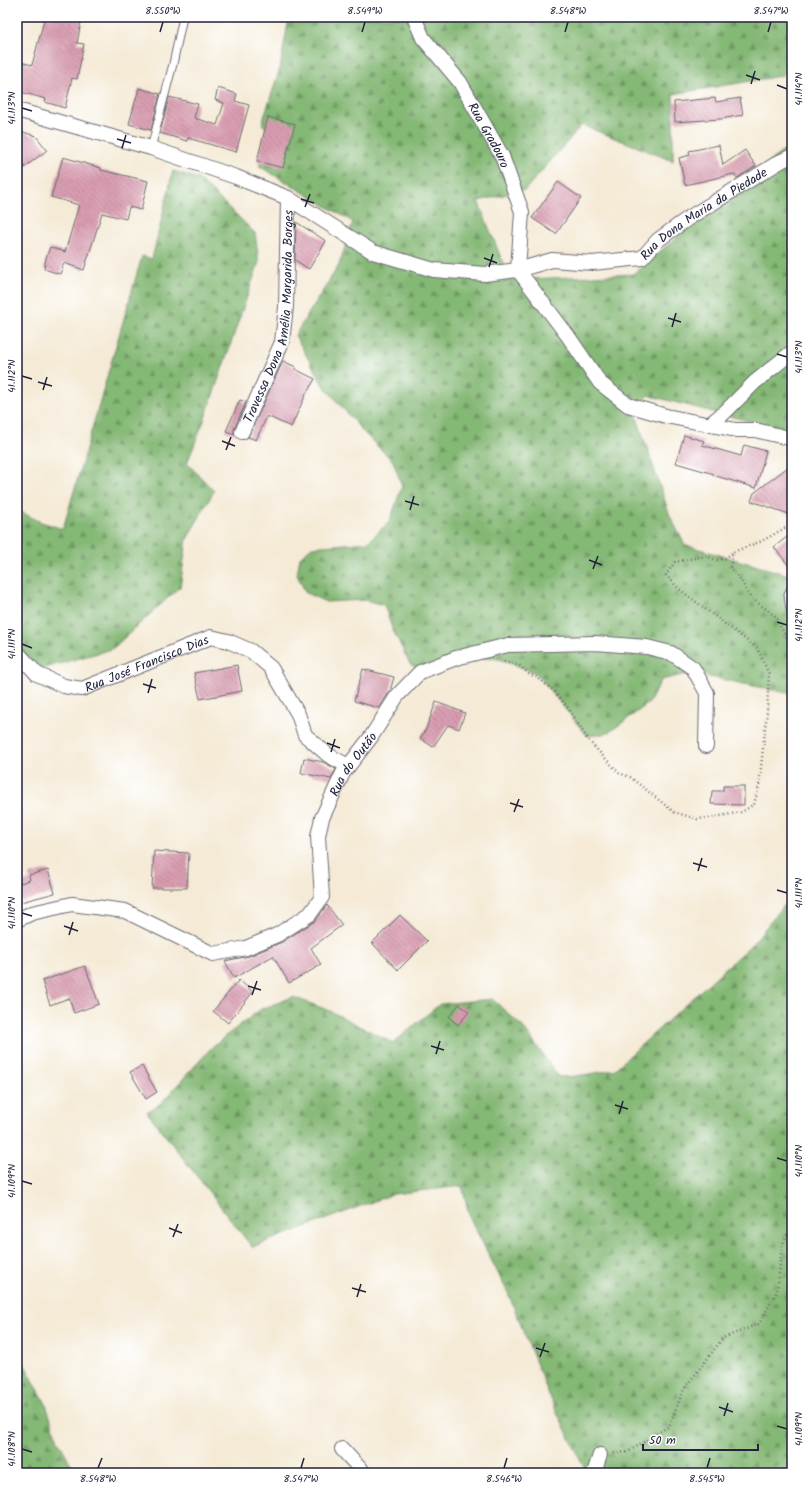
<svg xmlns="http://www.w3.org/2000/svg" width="809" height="1490" viewBox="0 0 809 1490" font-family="Kalam,sans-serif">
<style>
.forest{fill:url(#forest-firs);stroke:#536d58}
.building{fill:url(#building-back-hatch)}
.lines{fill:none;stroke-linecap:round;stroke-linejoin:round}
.lane-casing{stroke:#6c6871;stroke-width:9}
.street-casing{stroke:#6c6871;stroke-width:16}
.path{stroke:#6c6871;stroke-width:2.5;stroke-dasharray:1 3;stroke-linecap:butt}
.lane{stroke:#fff;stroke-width:7}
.street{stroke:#fff;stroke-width:14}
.ticks{fill:none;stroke:#22223b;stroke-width:1.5}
.labels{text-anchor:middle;stroke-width:3;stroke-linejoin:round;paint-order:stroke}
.street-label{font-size:13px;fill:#22223b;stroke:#fff}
.neatline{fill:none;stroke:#22223b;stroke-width:1.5}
.ticks-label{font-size:10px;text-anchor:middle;fill:#22223b}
</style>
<defs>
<pattern id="forest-firs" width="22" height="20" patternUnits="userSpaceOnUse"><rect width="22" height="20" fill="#84b874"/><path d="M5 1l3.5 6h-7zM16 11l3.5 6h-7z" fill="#6c9560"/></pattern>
<pattern id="building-back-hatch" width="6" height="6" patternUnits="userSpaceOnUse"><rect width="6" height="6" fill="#d99db0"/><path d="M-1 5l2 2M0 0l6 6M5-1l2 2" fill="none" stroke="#b08090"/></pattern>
</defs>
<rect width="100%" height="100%" fill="#fff"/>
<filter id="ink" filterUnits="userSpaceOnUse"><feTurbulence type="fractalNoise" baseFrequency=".025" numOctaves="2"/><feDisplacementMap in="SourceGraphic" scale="8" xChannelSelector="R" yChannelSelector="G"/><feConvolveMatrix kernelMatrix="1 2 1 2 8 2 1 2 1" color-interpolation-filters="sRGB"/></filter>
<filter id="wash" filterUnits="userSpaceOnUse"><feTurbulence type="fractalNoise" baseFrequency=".012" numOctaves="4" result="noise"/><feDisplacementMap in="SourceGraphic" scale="16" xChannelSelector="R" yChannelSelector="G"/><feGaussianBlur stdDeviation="0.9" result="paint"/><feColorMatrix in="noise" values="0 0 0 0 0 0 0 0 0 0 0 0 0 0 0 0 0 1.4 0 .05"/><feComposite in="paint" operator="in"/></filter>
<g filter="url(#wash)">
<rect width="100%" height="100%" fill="#f4ead5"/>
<!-- forest -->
<g class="forest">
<polygon points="289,17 792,17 792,66 781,76 673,94 673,161 582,125 525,190 478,201 510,280 633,274 763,166 792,145 792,438 764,425 647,395 636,415 670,516 685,545 792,576 792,694 691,673 661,680 649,703 608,733 587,736 536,673 499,659 473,657 426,673 410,664 392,628 384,605 365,600 326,602 306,593 297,575 300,557 312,547 368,542 390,521 402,486 393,461 365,434 323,385 295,335 339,265 353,222 259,166 272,133 262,124 280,68"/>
<polygon points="173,171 199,179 255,233 259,262 205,418 187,463 214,491 187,539 180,587 112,649 27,673 17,673 17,510 41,522 63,529 142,256 152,259"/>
<polygon points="792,896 792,1473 587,1473 551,1400 508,1293 470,1218 462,1186 393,1194 252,1247 147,1112 161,1103 214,1045 261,1009 293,997 330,1011 393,1043 440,1004 492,999 523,1027 559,1077 576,1076 614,1070 753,943"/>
<polygon points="17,1351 45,1402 58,1440 73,1468 74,1473 17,1473"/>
</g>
<g id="blocks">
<!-- building -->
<g class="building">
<polygon points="45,17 82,17 77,43 84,44 77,79 72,78 65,108 45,102 46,99 17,91 17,61 32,65"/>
<polygon points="139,88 160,94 151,130 129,124"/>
<polygon points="218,88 237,94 235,101 249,105 236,152 188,138 187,141 160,133 169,97 198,104 194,118 217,125 224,103 215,100"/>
<polygon points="715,98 716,102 740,98 743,115 721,119 675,122 674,102"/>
<polygon points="268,117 295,124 283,168 257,161"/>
<polygon points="23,132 36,136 47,150 17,173 17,136"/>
<polygon points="719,145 723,165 745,150 756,166 737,178 734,174 685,185 679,158 690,155 689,151"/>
<polygon points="63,157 101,168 101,170 148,181 141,210 129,207 126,219 102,213 84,270 64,263 60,274 44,269 46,258 50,247 65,252 79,205 51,197"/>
<polygon points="558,182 581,198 556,234 532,218"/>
<polygon points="296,222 326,241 309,269 295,260"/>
<polygon points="283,361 296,367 295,369 315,379 306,394 291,427 267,416 256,440 248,437"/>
<polygon points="240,400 246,402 234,429 234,434 226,431"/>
<polygon points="684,435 704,441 702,445 741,456 744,445 766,451 756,488 713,475 714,474 676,463"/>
<polygon points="792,464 792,515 751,501 754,493"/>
<polygon points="792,533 792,570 774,547"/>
<polygon points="237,665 242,691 200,699 194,673"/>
<polygon points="363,669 394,677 390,691 379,708 354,701"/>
<polygon points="436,702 465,713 459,729 448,725 433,747 420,738 426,729"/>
<polygon points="304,758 323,762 336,769 331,779 301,773"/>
<polygon points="723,786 744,786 744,805 711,804 712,791 723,791"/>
<polygon points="154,851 189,853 187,888 152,888"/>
<polygon points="48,870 55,893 17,903 17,884 30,880 29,875"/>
<polygon points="327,905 342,925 311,948 321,965 289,983 273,956 234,978 225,961 249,956 282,942 315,921"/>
<polygon points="400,915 427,941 398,970 372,943"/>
<polygon points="85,966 99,1004 74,1013 69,998 50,1005 42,981"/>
<polygon points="239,980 253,992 228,1023 213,1011"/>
<polygon points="459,1004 469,1012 458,1025 449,1017"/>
<polygon points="142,1066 157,1092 146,1099 130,1072"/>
</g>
</g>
</g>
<g filter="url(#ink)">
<use href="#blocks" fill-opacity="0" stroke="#6c6871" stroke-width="1"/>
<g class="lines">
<defs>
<g id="lane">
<polyline points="151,148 173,64 183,17"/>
<polyline points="792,587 788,594 790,610 792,612"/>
</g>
<g id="street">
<path id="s1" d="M414,17L423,38L460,82L502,156L522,212L518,270"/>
<path id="s2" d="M17,110L151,148L236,177L288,198L373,252L434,270L485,274L518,270L552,260L592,263L642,258L658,240L690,217L781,161L792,156"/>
<polyline points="518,270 568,336 600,383 628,405 666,416 736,430 755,430 789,438 792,440"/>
<polyline points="710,424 725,412 755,382 792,352"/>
<path id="s3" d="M242,432L282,342L286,307L288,198"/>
<path id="s4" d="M17,652L37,674L64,686L82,689L211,637L228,641L251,651L271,668L298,714L305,735L328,755L348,766"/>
<path id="s5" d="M17,920L32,913L72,904L125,911L213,954L246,948L277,935L310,914L322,897L318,836L322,818L343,773L371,737L397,696L420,672L456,658L508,645L595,643L647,647L671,653L693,668L707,693L706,746"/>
<polyline points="342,1449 364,1473"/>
<polyline points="594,1473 600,1455"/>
</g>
</defs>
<!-- lane casing -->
<use href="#lane" class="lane-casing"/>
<!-- street casing -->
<use href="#street" class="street-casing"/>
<!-- path -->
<g class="path">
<polyline points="792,524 762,541 733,552 730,568 741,580 750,597 775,616 792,648"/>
<polyline points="504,661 520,666 529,674 536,677 553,690 569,709 588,740 619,773 630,777 674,812 697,819 709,818 742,812 754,804 759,786 767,711 769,674 757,648 679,589 666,575 675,562 705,556 717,560 726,558 733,552"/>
<polyline points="792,668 792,674"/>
<polyline points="614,1453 628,1452 669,1426 684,1389 723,1338 759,1324 777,1292 782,1246 792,1224"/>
</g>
<!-- lane -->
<use href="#lane" class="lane"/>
<!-- street -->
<use href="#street" class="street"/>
</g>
</g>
<!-- ticks -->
<path class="ticks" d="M160,32L163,22M362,32L365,22M565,32L568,22M768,32L771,22M746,75L760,80M751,84L755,71M777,85L787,89M22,108L32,111M117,139L131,143M122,148L126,135M301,199L314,203M305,207L310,194M484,258L497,263M489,267L493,254M668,318L681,322M672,327L676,313M777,354L787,357M22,376L32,379M38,382L52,386M43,390L47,377M222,441L235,446M226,450L231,437M405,501L419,505M410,510L414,496M589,560L602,565M593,569L598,556M777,622L787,625M22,644L32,648M143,684L156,688M148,693L152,679M327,743L340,748M331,752L335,739M510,803L523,807M514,812L519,799M693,863L707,867M698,871L702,858M777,890L787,893M22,913L32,916M64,926L78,931M69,935L73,922M248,986L261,990M252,995L257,981M431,1046L444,1050M436,1054L440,1041M615,1105L628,1109M619,1114L623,1101M777,1158L787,1161M22,1181L32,1184M169,1228L182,1233M173,1237L178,1224M352,1288L366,1292M357,1297L361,1284M536,1348L549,1352M540,1357L545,1343M719,1407L733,1412M724,1416L728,1403M777,1426L787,1429M22,1449L32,1452M98,1468L102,1458M301,1468L304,1458M504,1468L507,1458M707,1468L710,1458"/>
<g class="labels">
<!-- street labels -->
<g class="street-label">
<text dy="5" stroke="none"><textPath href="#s1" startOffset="141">Rua Gradouro</textPath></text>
<text dy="5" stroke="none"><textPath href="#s2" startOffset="736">Rua Dona Maria da Piedade</textPath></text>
<text dy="5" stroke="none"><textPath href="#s3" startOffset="121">Travessa Dona Amélia Margarida Borges</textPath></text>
<text dy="5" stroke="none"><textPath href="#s4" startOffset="147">Rua José Francisco Dias</textPath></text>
<text dy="5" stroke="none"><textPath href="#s5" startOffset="478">Rua do Outão</textPath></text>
</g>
</g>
<!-- margin -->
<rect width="809" height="1490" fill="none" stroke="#fff" stroke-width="44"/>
<!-- scale -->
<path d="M643 1444v6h115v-6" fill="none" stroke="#22223b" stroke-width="2"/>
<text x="649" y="1444" font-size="12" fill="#22223b" stroke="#ffffff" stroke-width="3" paint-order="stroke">50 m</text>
<rect x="22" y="22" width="765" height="1446" class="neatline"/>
<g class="ticks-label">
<text x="163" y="14">8.550°W</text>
<text x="365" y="14">8.549°W</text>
<text x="568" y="14">8.548°W</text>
<text x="771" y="14">8.547°W</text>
<text transform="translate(798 89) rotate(-90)" y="4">41.114°N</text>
<text transform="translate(11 108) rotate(-90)" y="4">41.113°N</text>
<text transform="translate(798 357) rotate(-90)" y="4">41.113°N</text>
<text transform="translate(11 376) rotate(-90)" y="4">41.112°N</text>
<text transform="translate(798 625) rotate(-90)" y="4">41.112°N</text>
<text transform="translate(11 644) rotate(-90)" y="4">41.111°N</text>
<text transform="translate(798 893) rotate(-90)" y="4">41.111°N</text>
<text transform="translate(11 913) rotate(-90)" y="4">41.110°N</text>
<text transform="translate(798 1161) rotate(-90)" y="4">41.110°N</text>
<text transform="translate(11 1181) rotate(-90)" y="4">41.109°N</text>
<text transform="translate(798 1429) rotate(-90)" y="4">41.109°N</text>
<text transform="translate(11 1449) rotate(-90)" y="4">41.108°N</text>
<text x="98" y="1482">8.548°W</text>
<text x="301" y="1482">8.547°W</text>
<text x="504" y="1482">8.546°W</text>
<text x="707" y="1482">8.545°W</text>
</g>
</svg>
